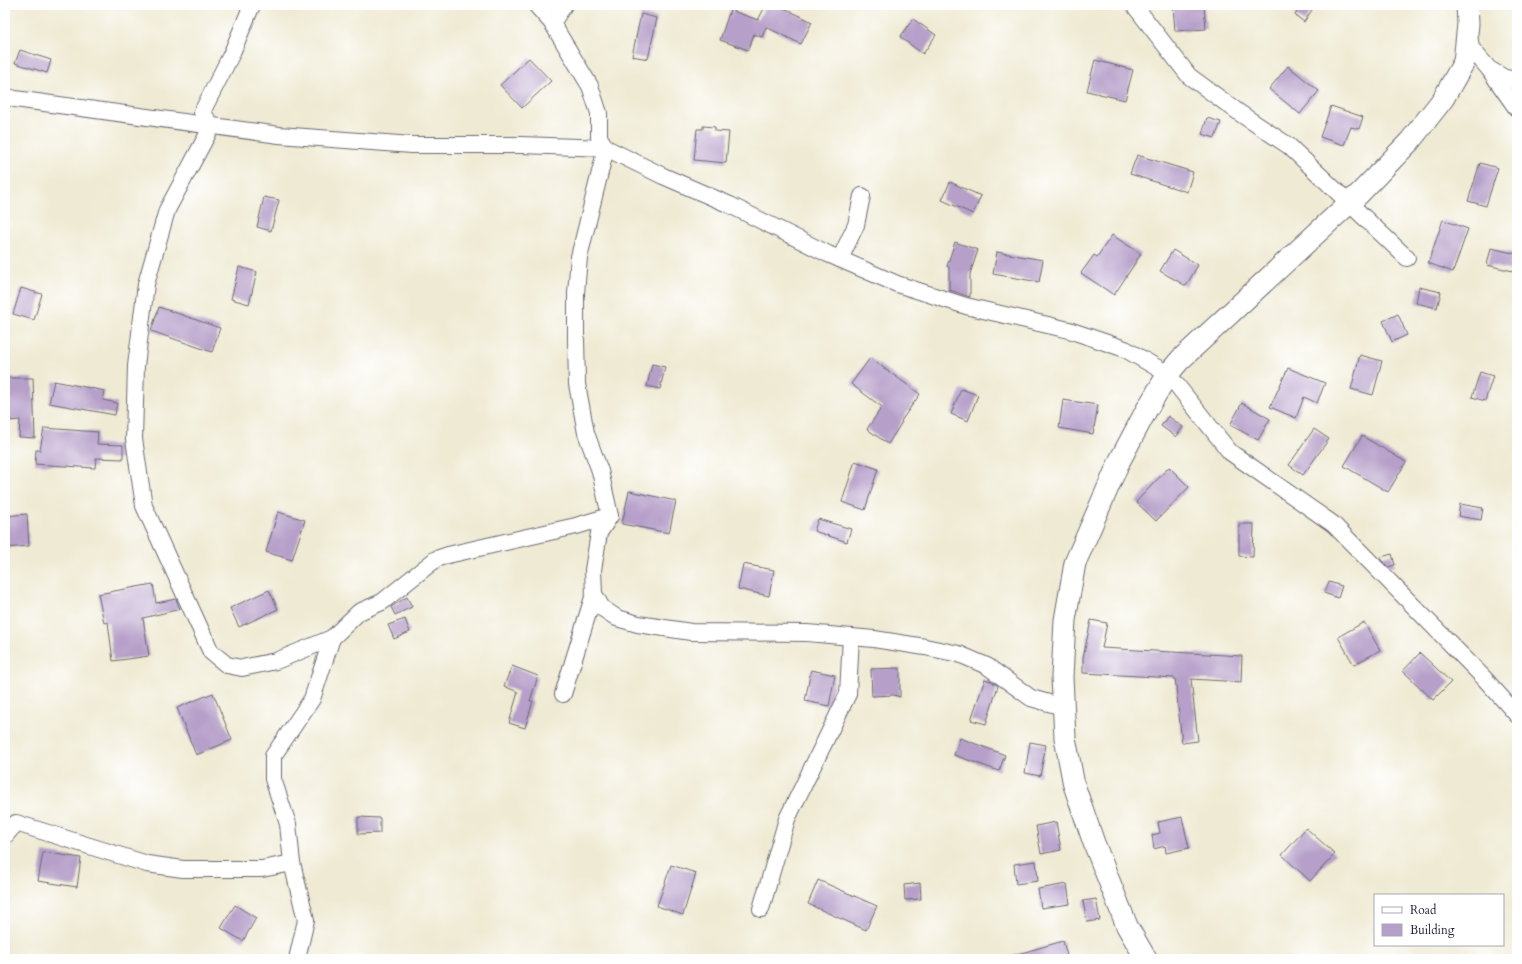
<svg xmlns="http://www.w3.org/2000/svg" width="1522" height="964" viewBox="0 0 1522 964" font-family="Cardo,serif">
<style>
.building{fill:#b69fc9}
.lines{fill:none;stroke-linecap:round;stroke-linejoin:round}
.minor-casing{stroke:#6a6870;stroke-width:18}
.tertiary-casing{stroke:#6a6870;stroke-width:23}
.minor{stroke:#fff;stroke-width:16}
.tertiary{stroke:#fff;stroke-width:21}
</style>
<rect width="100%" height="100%" fill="#fff"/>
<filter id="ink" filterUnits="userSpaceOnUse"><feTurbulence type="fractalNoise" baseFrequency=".025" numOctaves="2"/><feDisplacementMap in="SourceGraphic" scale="8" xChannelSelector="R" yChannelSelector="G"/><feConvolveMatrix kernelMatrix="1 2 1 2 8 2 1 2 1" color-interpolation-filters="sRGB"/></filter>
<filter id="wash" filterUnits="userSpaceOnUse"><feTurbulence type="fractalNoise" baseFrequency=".012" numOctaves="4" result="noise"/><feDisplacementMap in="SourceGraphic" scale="16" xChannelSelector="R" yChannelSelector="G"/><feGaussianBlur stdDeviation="0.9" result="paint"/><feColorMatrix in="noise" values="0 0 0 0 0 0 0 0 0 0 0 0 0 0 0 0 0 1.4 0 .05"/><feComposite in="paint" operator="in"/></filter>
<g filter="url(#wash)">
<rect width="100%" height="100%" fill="#efead3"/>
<g id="blocks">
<!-- building -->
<g class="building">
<polygon points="766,5 778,5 812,22 801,44 766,27 762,37 754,34 748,50 720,40 730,10 758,20"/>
<polygon points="1173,5 1204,5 1206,29 1175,31"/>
<polygon points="1301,5 1315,5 1304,22 1295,15"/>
<polygon points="641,14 657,18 648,59 632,56"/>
<polygon points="913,19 936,35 923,54 900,37"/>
<polygon points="20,50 51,60 47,73 15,63"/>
<polygon points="529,58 551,81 522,108 500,85"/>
<polygon points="1095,60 1133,70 1125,100 1087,91"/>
<polygon points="1288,66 1319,91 1300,114 1269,89"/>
<polygon points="1331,106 1363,117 1359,129 1351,127 1344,145 1320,137"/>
<polygon points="1207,118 1221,122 1215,138 1202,134"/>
<polygon points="703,126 715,127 715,131 729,132 726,163 694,160 697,129 703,129"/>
<polygon points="1137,155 1193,172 1187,192 1130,174"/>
<polygon points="1480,163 1498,168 1486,206 1468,201"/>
<polygon points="950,182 981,196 973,214 942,200"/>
<polygon points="264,197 279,200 271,231 257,227"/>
<polygon points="1443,220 1468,229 1453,272 1428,263"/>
<polygon points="1112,235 1141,254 1114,295 1081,273 1094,255 1097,257"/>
<polygon points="955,242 978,250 970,274 970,297 949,290 949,267 947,266"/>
<polygon points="1491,248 1517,254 1517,272 1487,265"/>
<polygon points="1173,250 1198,265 1186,286 1160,271"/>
<polygon points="997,252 1043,260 1039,282 993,274"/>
<polygon points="239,267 257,272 249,304 231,299"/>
<polygon points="1419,287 1441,292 1437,308 1416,303"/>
<polygon points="21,288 42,294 34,320 13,314"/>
<polygon points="159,307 220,328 212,352 151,331"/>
<polygon points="1398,314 1407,335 1392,342 1383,321"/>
<polygon points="1360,355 1382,361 1373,395 1351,389"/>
<polygon points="870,358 920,394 901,421 902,422 888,444 867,429 882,407 851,384"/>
<polygon points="652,364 665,367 660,389 647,386"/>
<polygon points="1288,368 1325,383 1317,403 1304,397 1296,418 1270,407"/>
<polygon points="1480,372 1493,376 1485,401 1472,397"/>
<polygon points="6,378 33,378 35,438 19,437 20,420 8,421"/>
<polygon points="54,381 105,391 103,400 117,403 115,415 49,403"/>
<polygon points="961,389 978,395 968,421 951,414"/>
<polygon points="1063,400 1098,405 1093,434 1059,428"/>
<polygon points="1242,403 1270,419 1258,440 1230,425"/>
<polygon points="1168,416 1183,427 1176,437 1161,426"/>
<polygon points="44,428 98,432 97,444 123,445 123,459 96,458 95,468 35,464 36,450 40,450"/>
<polygon points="1314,429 1329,439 1303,475 1289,465"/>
<polygon points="1362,436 1406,462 1388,492 1344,466"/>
<polygon points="855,461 878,469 865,510 842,502"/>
<polygon points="1169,467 1189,487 1156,521 1136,502"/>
<polygon points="629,491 676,501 669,533 622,524"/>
<polygon points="1460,504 1483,508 1481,520 1458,516"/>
<polygon points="278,512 305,520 292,560 266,552"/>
<polygon points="27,514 29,546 5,548 5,516"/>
<polygon points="818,519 851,529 847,542 814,531"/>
<polygon points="1239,524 1254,524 1253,557 1239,556"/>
<polygon points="1392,554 1395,565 1388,567 1381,560 1381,557"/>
<polygon points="743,564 774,570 769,596 738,589"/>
<polygon points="1329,582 1342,586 1338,598 1324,593"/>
<polygon points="153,584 156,603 176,599 180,609 143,618 149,656 113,661 108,622 104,623 98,594"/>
<polygon points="269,590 278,609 239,627 230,608"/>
<polygon points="407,597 412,607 395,615 391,607"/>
<polygon points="405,619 410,632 394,639 388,625"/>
<polygon points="1091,620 1107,623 1102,648 1242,656 1241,682 1191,679 1198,741 1182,743 1175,678 1083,673 1083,658"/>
<polygon points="1364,622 1380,650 1354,665 1338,637"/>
<polygon points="1420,653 1451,682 1433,700 1403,671"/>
<polygon points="512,666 538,676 530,701 533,701 525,728 509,723 518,692 504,686"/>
<polygon points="900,668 900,697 894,695 872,696 871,669"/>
<polygon points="811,670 835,675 829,706 805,701"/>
<polygon points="985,679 991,681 998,686 986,724 971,720"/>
<polygon points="213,693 232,740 196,755 177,708"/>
<polygon points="960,738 1005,755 999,771 954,755"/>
<polygon points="1030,742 1046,745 1040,776 1025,773"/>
<polygon points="358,817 380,818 380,833 358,834"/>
<polygon points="1182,817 1189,848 1166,853 1165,846 1154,849 1152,835 1160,833 1158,822"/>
<polygon points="1056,822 1061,850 1041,854 1036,826"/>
<polygon points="1306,828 1335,854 1310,881 1282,855"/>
<polygon points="43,852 81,858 77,887 38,881"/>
<polygon points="1036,861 1038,881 1016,884 1014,864"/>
<polygon points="671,865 696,873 683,915 657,906"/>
<polygon points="818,880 877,906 866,930 808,904"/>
<polygon points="920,883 921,899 905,900 904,885"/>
<polygon points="1067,884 1070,904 1041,908 1038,889"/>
<polygon points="1096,899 1100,920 1087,922 1083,901"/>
<polygon points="235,905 256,918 243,941 221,928"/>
<polygon points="1063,941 1068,959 1012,959 1011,956"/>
</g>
</g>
</g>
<g filter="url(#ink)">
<use href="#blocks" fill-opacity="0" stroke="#6a6870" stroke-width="1"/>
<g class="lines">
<defs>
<g id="minor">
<polyline points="252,5 231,55 202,112 212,126 167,210 146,284 136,366 134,439 144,506 211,652 227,665 242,668 276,661 332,638 359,612 382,602 436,559 448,555 576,526 610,516"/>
<polyline points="536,5 552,23 590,86 599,113 599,137 606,148 579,257 576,293 576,340 577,384 586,433 600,471 610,516 599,533 593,570 594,594 602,608 617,618 638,624 691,632 807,633 874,639 925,647 959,654 987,666 1031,698 1063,707"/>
<polyline points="1134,5 1189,76 1241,114 1289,146 1407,258"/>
<polyline points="552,23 564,5"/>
<polyline points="1469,34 1471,48 1489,69 1505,78 1517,80"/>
<polyline points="1491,72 1517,109"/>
<polyline points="5,96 15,99 279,135 412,145 521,145 606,148 663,176 730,205 828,254 897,284 966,306 1069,330 1125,349 1168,374 1230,452 1333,524 1484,678 1517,715"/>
<polyline points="840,259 856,225 862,196"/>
<polyline points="563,694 594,594"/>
<polyline points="5,836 16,823 147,864 183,869 262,869 292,863"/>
<polyline points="761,909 787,819 848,694 851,637"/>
<polyline points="297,959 306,920 292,863 288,824 273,779 273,756 312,699 332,638"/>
</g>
<polyline id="tertiary" points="1146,959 1127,926 1094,843 1074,785 1065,738 1062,677 1065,620 1075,563 1120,460 1147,409 1168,374 1180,360 1360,193 1410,141 1443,99 1464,62 1468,24 1467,5"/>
</defs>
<!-- minor casing -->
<use href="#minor" class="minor-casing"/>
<!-- tertiary casing -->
<use href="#tertiary" class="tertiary-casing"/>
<!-- minor -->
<use href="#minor" class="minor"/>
<!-- tertiary -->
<use href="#tertiary" class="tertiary"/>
</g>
</g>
<!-- margin -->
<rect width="1522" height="964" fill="none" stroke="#fff" stroke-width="20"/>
<!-- legend -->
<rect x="1374" y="894" width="130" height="52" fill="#ffffff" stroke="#a7a7b1"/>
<rect x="1382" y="907" width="20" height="6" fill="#ffffff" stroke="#a7a7b1"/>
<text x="1410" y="914" font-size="12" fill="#22223b">Road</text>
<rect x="1382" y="924" width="20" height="12" fill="#b69fc9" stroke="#a7a7b1"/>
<text x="1410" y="934" font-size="12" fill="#22223b">Building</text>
</svg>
